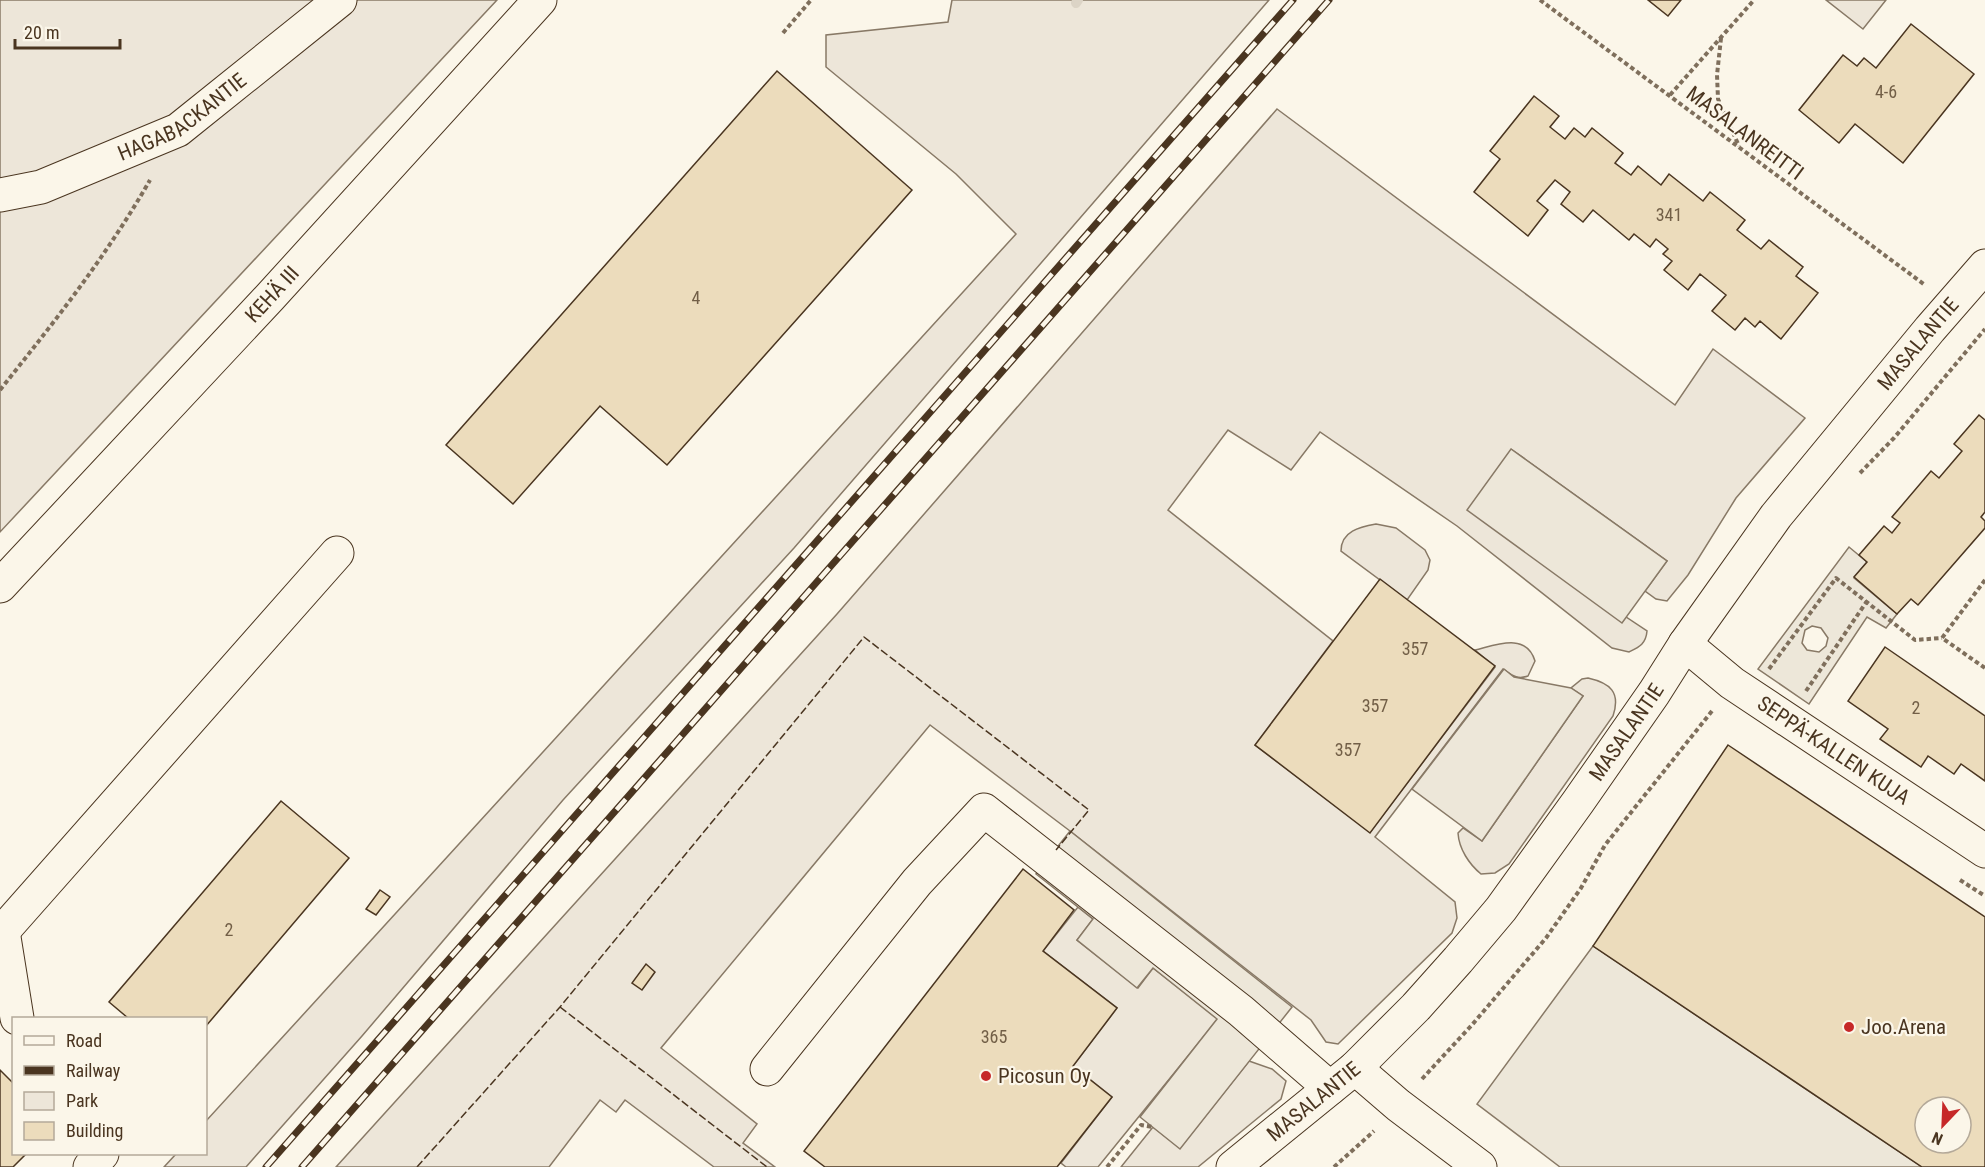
<svg xmlns="http://www.w3.org/2000/svg" width="1985" height="1167" viewBox="0 0 1985 1167" font-family="'Roboto Condensed',sans-serif">
<style>
.green{fill:#ede6d9;stroke:#887966;stroke-width:1.5}
.parking{fill:#ede7d9;stroke:#887966;stroke-width:1.5;fill-rule:evenodd}
.lines{fill:none;stroke-linecap:round;stroke-linejoin:round}
.stream{stroke:#dcd4c6;stroke-width:10}
.building{fill:#ecdcbc;stroke:#4a3520;stroke-width:1.5;fill-rule:evenodd}
.minor-casing{stroke:#4a3520;stroke-width:35}
.highway-casing{stroke:#4a3520;stroke-width:35}
.path{stroke:#7f6f5c;stroke-width:4;stroke-dasharray:4.5 3;stroke-linecap:butt}
.minor{stroke:#fbf6e9;stroke-width:33}
.highway{stroke:#fbf6e9;stroke-width:33}
.rail-casing{stroke:#4a3520;stroke-width:7}
.rail{stroke:#fbf6e9;stroke-width:4.5;stroke-dasharray:14;stroke-linecap:butt}
.fence{stroke:#4a3520;stroke-width:1.5;stroke-dasharray:8 3;stroke-linecap:butt}
.poi-dot{fill:#c62828;stroke:#fbf6e9;stroke-width:2}
.labels{text-anchor:middle;stroke-width:4.5;stroke-linejoin:round;paint-order:stroke}
.number-label{font-size:18px;fill:#725f47}
.street-label{font-size:21px;fill:#4a3520;stroke:#fbf6e9}
.poi-label{font-size:21px;fill:#4a3520;stroke:#fbf6e9;text-anchor:start}
</style>
<rect width="100%" height="100%" fill="#fbf6e9"/>
<!-- green -->
<g class="green">
<polygon points="0,0 497,0 0,532"/>
<polygon points="952,0 1269,0 794,548 563,800 362,1036 246,1167 164,1167 176,1154 206,1154 206,1121 1016,234 956,174 826,67 826,35 948,22"/>
<polygon points="1826,0 1886,0 1863,29"/>
<path d="M1277,109L1675,405L1713,349L1805,418L1736,498L1688,575L1667,601L1656,599L1645,591L1667,561L1511,449L1622,622L1626,617L1647,631C1646,644 1639,647 1629,652L1612,648L1457,526L1320,432L1291,470L1228,430L1168,510L1333,641L1255,745L1370,832L1495,667L1475,650C1496,645 1526,632 1535,661L1528,676C1517,680 1512,675 1503,669L1375,837L1455,902L1457,918L1452,933L1338,1044L1326,1042L1311,1020L1070,831L930,725L661,1048L757,1124L743,1143L775,1167H714L625,1100L616,1112L600,1100L549,1167H336L837,614Z"/>
<path d="M1376,524L1396,528L1425,550L1430,560L1428,570L1407,600L1341,551C1341,531 1360,527 1376,524Z"/>
<path d="M1588,678C1610,683 1621,692 1613,716L1509,864L1495,873L1481,874C1469,864 1459,849 1458,833L1463,828L1482,841L1583,696L1571,688L1582,679Z"/>
<polygon points="1078,907 1093,919 1077,940 1138,988 1153,968 1218,1019 1098,1167 1066,1167 1061,1163 1112,1097 1073,1066 1117,1008 1043,951"/>
<polygon points="1249,1061 1272,1069 1286,1081 1281,1099 1198,1167 1121,1167 1153,1127 1180,1148"/>
</g>
<!-- parking -->
<g class="parking">
<polygon points="1511,449 1667,561 1622,623 1467,510"/>
<path d="M1849,547L1867,562L1854,578L1897,614L1886,628L1867,617L1809,704L1758,669ZM1812,626L1821,628L1828,638L1826,646L1819,652L1807,650L1802,643L1805,630Z"/>
<polygon points="1504,669 1514,677 1571,688 1583,696 1482,841 1412,789"/>
<polygon points="1070,831 1292,1007 1180,1149 1140,1117 1217,1019 1153,968 1137,988 1077,940 1093,919 1036,874"/>
<polygon points="1593,946 1922,1167 1560,1167 1477,1104"/>
</g>
<g class="lines">
<!-- stream -->
<polyline class="stream" points="1076,3 1078,0"/>
</g>
<!-- building -->
<g class="building">
<polygon points="1648,0 1681,0 1668,16"/>
<polygon points="1911,24 1974,74 1903,163 1855,124 1839,143 1799,110 1843,55 1857,66 1864,58 1876,68"/>
<polygon points="777,71 912,190 667,465 600,406 513,504 446,445"/>
<polygon points="1534,96 1559,116 1550,127 1565,139 1574,128 1585,137 1592,128 1623,153 1615,163 1631,175 1638,166 1661,185 1669,174 1703,201 1710,192 1745,220 1737,230 1761,249 1769,240 1803,267 1796,276 1818,293 1781,339 1760,321 1755,327 1745,318 1735,330 1712,311 1726,295 1700,274 1688,290 1664,270 1672,261 1663,254 1668,249 1656,239 1650,247 1634,234 1629,240 1593,210 1583,222 1561,204 1570,192 1555,180 1537,201 1548,210 1528,236 1474,192 1500,159 1490,151"/>
<polygon points="1979,415 1985,420 1985,512 1981,517 1985,521 1985,528 1918,605 1911,599 1897,614 1854,577 1867,562 1859,555 1884,526 1892,533 1900,523 1892,517 1931,471 1939,478 1962,451 1954,444"/>
<polygon points="1380,579 1495,666 1370,833 1255,745"/>
<polygon points="1885,647 1985,716 1985,781 1961,764 1954,774 1928,756 1921,767 1880,739 1888,729 1848,701"/>
<path d="M1728,745L1985,917V1167H1922L1593,946ZM1925,1107H1961V1143H1925Z"/>
<polygon points="281,801 349,858 206,1026 206,1018 128,1018 109,1002"/>
<polygon points="1023,869 1074,910 1043,951 1117,1008 1073,1066 1112,1097 1057,1167 825,1167 804,1151"/>
<polygon points="380,890 390,897 376,915 366,909"/>
<polygon points="646,964 655,972 642,990 632,983"/>
<polygon points="0,1070 14,1084 14,1154 26,1154 13,1167 0,1167"/>
</g>
<g class="lines">
<defs>
<g id="minor">
<path id="s1" d="M0,195L41,187L178,130L340,0"/>
<path id="s2" d="M1685,644L1732,683L1985,851"/>
<polyline points="3,931 337,553"/>
<polyline points="3,931 17,1018"/>
<polyline points="1355,1068 1398,1105 1480,1167"/>
<polyline points="767,1069 917,882 984,810 1241,1011 1330,1088"/>
<polyline points="90,1167 102,1154"/>
<path id="s3" d="M1233,1167L1355,1068L1416,1007L1458,960L1501,909L1578,802L1654,693L1685,644L1776,516L1930,329L1985,266"/>
</g>
<g id="highway">
<path id="s4" d="M0,586L270,297L540,0"/>
</g>
</defs>
<!-- minor casing -->
<use href="#minor" class="minor-casing"/>
<!-- highway casing -->
<use href="#highway" class="highway-casing"/>
<!-- path -->
<g class="path">
<polyline points="1540,0 1925,285"/>
<polyline points="783,33 811,0"/>
<polyline points="1721,38 1717,75 1718,99 1739,146"/>
<polyline points="1670,95 1754,0"/>
<path d="M0,390C55,321 106,257 150,180"/>
<polyline points="1860,473 1894,438 1985,329"/>
<polyline points="1985,580 1942,638 1985,668"/>
<polyline points="1769,669 1836,578 1915,640 1942,638"/>
<polyline points="1806,691 1867,601"/>
<polyline points="1960,880 1985,896"/>
<polyline points="1422,1079 1471,1026 1546,938 1581,888 1605,845 1712,711"/>
<polyline points="1107,1167 1141,1125 1153,1127"/>
<polyline points="1334,1167 1374,1131"/>
</g>
<!-- minor -->
<use href="#minor" class="minor"/>
<!-- highway -->
<use href="#highway" class="highway"/>
<defs>
<g id="rail">
<polyline points="266,1167 1293,0"/>
<polyline points="302,1167 1329,0"/>
</g>
</defs>
<!-- rail casing -->
<use href="#rail" class="rail-casing"/>
<!-- rail -->
<use href="#rail" class="rail"/>
<!-- fence -->
<g class="fence">
<polyline points="560,1007 767,1167"/>
<polyline points="417,1167 560,1007 864,637 1089,810 1056,850"/>
</g>
</g>
<!-- markers -->
<g class="poi-dot">
<circle cx="1849" cy="1027" r="6"/>
<circle cx="986" cy="1076" r="6"/>
</g>
<g class="labels">
<!-- number labels -->
<g class="number-label">
<text x="1886" y="98">4-6</text>
<text x="1669" y="221">341</text>
<text x="696" y="304">4</text>
<text x="1415" y="655">357</text>
<text x="1375" y="712">357</text>
<text x="1916" y="714">2</text>
<text x="1348" y="756">357</text>
<text x="229" y="936">2</text>
<text x="994" y="1043">365</text>
</g>
<!-- street labels -->
<g class="street-label">
<text dy="7" stroke="none"><textPath href="#s1" startOffset="200">HAGABACKANTIE</textPath></text>
<text transform="translate(1745 133) rotate(37)" y="7">MASALANREITTI</text>
<text dy="7" stroke="none"><textPath href="#s4" startOffset="399">KEHÄ III</textPath></text>
<text dy="7" stroke="none"><textPath href="#s3" startOffset="1076">MASALANTIE</textPath></text>
<text dy="7" stroke="none"><textPath href="#s3" startOffset="590">MASALANTIE</textPath></text>
<text dy="7" stroke="none"><textPath href="#s2" startOffset="183">SEPPÄ-KALLEN KUJA</textPath></text>
<text dy="7" stroke="none"><textPath href="#s3" startOffset="104">MASALANTIE</textPath></text>
</g>
<!-- poi labels -->
<g class="poi-label">
<text x="1861" y="1034">Joo.Arena</text>
<text x="998" y="1083">Picosun Oy</text>
</g>
</g>
<!-- legend -->
<rect x="12" y="1017" width="195" height="138" fill="#fbf6e9" stroke="#b4a999" stroke-width="1.5"/>
<rect x="24" y="1036" width="30" height="9" fill="#fbf6e9" stroke="#b4a999" stroke-width="1.5"/>
<text x="66" y="1047" font-size="18" fill="#4a3520">Road</text>
<rect x="24" y="1066" width="30" height="9" fill="#4a3520" stroke="#b4a999" stroke-width="1.5"/>
<text x="66" y="1077" font-size="18" fill="#4a3520">Railway</text>
<rect x="24" y="1092" width="30" height="18" fill="#ede6d9" stroke="#b4a999" stroke-width="1.5"/>
<text x="66" y="1107" font-size="18" fill="#4a3520">Park</text>
<rect x="24" y="1122" width="30" height="18" fill="#ecdcbc" stroke="#b4a999" stroke-width="1.5"/>
<text x="66" y="1137" font-size="18" fill="#4a3520">Building</text>
<!-- north arrow -->
<g transform="translate(1943 1125) rotate(203)"><circle r="28" fill="#fbf6e9" stroke="#b4a999" stroke-width="1.5"/>
<path d="M0-4.5L10 22L0 15L-10 22Z" fill="#c62828"/>
<text y="-9" font-size="16" font-weight="bold" text-anchor="middle" fill="#4a3520">N</text>
</g>
<!-- scale -->
<path d="M15 39v9h105v-9" fill="none" stroke="#4a3520" stroke-width="3"/>
<text x="24" y="39" font-size="18" fill="#4a3520" stroke="#fbf6e9" stroke-width="4.5" paint-order="stroke">20 m</text>
</svg>
